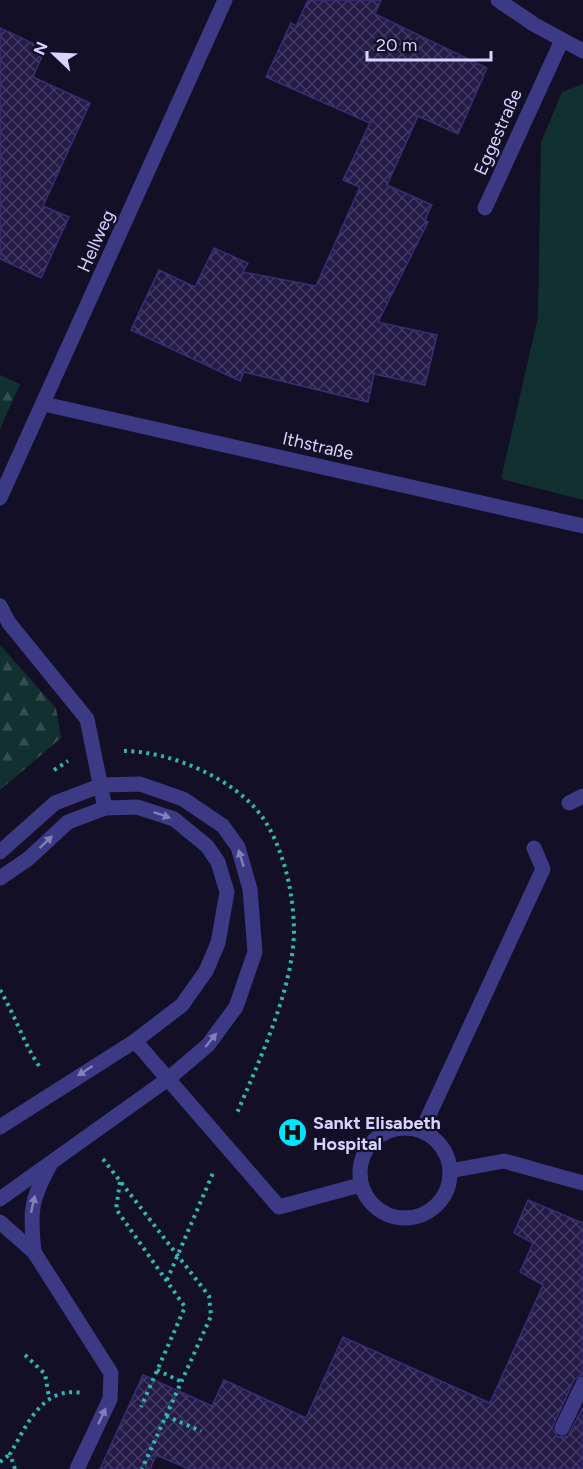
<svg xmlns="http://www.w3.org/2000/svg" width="583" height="1469" viewBox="0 0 583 1469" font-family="Figtree,sans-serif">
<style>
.green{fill:#12302f}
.forest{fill:url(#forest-firs)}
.building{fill:url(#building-cross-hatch);stroke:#3b2d73;stroke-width:1.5}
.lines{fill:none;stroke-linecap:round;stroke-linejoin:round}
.path{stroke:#2fb8b0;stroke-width:4;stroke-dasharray:3 4.5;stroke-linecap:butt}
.minor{stroke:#3d3a85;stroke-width:15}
.oneway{fill:#837fbc}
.labels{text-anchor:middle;stroke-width:4.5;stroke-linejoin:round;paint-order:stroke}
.street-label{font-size:18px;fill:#d9d4ff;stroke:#130f26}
.poi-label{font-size:18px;font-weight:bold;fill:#d9d4ff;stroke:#130f26;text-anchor:start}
</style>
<defs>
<pattern id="forest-firs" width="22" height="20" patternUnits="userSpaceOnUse" patternTransform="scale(1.5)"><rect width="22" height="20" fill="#12302f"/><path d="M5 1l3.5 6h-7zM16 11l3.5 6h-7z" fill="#344d4e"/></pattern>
<pattern id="building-cross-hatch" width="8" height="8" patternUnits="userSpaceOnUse" patternTransform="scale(1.5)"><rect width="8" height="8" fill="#241b47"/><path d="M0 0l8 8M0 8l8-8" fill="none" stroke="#433b63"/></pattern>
</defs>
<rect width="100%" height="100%" fill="#130f26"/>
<!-- green -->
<polygon class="green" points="583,84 583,500 501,479 538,317 541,142 562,92"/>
<!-- forest -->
<g class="forest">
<polygon points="0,375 20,384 0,429"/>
<polygon points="0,645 56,708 61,738 0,790"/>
</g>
<!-- building -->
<g class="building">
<polygon points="308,0 381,0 375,14 487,68 458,134 418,116 387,185 432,205 425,220 428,222 378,322 437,335 425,385 374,374 368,402 244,372 240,381 131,330 159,270 195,287 214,248 248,263 243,272 316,286 360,187 343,180 370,123 266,77 291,23 296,26"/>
<polygon points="0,28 45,49 33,77 90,103 43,206 69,217 41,278 0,259"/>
<polygon points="528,1200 583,1223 583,1374 574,1380 552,1428 558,1437 568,1436 583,1407 583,1469 189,1469 156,1455 150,1469 100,1469 143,1375 212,1406 224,1380 306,1418 343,1337 490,1403 543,1285 520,1272 533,1243 514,1233"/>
</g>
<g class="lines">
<!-- path -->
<g class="path">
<path d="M124,751C170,751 236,779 263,818C284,849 294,895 294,932C293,989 259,1061 237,1113"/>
<polyline points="54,770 68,761"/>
<path d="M0,990C15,1015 23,1042 39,1066"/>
<polyline points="103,1159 209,1296 211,1316 142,1469"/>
<polyline points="120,1182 116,1209 185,1307 141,1407"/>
<polyline points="167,1280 213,1173"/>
<polyline points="25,1355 45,1374 49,1397"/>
<polyline points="157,1370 182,1382"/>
<polyline points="166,1416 201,1431"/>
<polyline points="0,1462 10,1454"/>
<path d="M15,1469L10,1454C27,1425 42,1386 82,1393"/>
</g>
<!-- minor -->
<g class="minor">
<polyline points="498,0 535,25 583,51"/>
<polyline points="485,208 562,40"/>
<polyline points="44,404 583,526"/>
<polyline points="0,498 225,0"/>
<polyline points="0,606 9,623 87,719 105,808"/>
<polyline points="569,803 583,796"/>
<polyline points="0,852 55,803 102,785 140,784 183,799 223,826 238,847 250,889 255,952 236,1007 208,1045 168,1079 0,1199"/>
<polyline points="0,878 28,859 68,822 105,808 137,807 174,819 207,846 218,862 227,892 218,943 206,971 182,1005 135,1041 0,1127"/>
<polyline points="135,1041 279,1207 360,1185"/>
<circle cx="405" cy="1173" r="45"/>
<polyline points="422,1130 543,869 534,848"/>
<polyline points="450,1171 504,1161 583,1183"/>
<polyline points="0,1222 34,1252 111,1373 110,1399 77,1469"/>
<path d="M34,1252C30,1212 30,1201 50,1165"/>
<polyline points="562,1428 583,1384"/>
</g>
</g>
<!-- one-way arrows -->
<defs><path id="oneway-solid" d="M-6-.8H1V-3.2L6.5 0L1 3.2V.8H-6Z" transform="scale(1.5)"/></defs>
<g class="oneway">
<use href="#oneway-solid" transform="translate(162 815) rotate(19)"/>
<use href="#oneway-solid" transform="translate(46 842) rotate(-44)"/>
<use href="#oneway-solid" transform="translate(241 858) rotate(-107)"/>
<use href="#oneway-solid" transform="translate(211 1040) rotate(-51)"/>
<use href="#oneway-solid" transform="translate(85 1071) rotate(147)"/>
<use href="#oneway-solid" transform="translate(33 1204) rotate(-77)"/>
<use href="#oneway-solid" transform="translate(102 1416) rotate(-65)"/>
</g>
<!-- icons -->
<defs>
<symbol id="hospital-disc" viewBox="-11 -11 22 22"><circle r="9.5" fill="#00e5ff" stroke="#130f26"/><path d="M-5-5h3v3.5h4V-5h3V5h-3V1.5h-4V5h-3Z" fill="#111"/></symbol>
</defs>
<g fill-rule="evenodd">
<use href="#hospital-disc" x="276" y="1116" width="33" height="33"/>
</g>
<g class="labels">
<!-- street labels -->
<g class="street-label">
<text transform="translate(498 132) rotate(-66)" y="6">Eggestraße</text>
<text transform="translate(96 241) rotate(-66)" y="6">Hellweg</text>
<text transform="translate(318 446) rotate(13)" y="6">Ithstraße</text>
</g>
<!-- poi labels -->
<g class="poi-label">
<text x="313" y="1129">Sankt Elisabeth<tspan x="313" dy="21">Hospital</tspan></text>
</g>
</g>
<!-- north arrow -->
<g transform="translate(54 54) rotate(293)" stroke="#130f26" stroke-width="4.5" paint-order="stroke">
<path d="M0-4.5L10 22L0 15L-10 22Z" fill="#d9d4ff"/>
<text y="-9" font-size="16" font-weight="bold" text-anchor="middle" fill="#d9d4ff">N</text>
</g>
<!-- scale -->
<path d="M367 51v9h124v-9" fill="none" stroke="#d9d4ff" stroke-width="3"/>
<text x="376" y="51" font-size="18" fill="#d9d4ff" stroke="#130f26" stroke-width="4.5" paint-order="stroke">20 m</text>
</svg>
